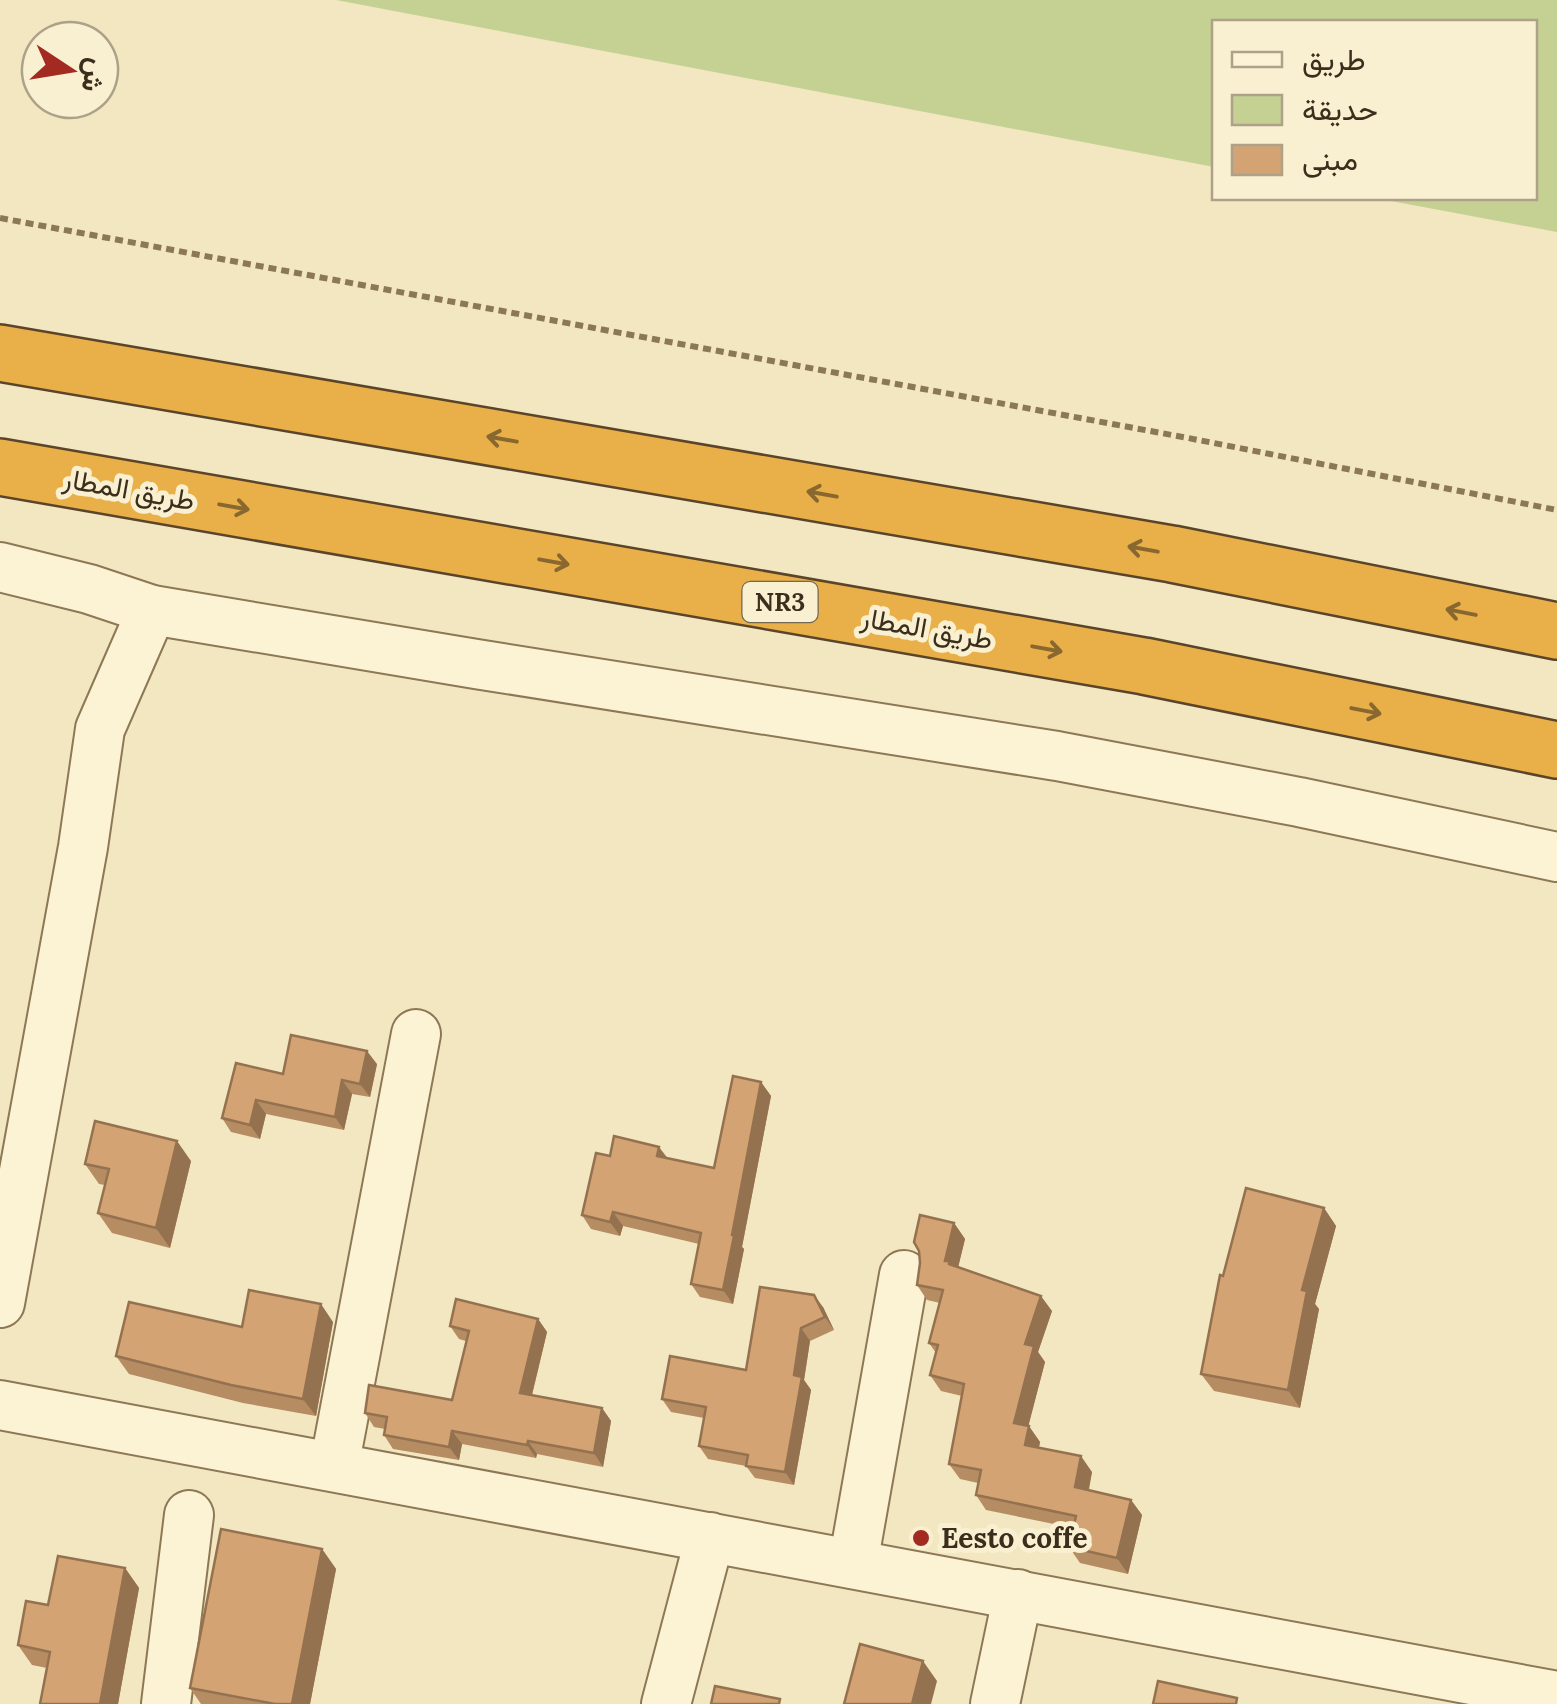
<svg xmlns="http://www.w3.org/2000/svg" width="1557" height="1704" viewBox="0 0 1557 1704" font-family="Lora,Vazirmatn,serif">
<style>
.green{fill:#c5d193}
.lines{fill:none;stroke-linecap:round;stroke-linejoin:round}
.minor-casing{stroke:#8d7856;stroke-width:52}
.highway-casing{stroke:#5a452b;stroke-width:60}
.path{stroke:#8d7856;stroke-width:6;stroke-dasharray:8 5;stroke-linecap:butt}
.minor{stroke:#fcf3d4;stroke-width:48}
.highway{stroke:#e9af49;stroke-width:55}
.wall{fill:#b68c63}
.shaded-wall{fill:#947250}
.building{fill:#d4a373;stroke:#947250;stroke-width:2.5}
.oneway{stroke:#896830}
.poi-dot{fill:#a22a21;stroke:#f9f0d1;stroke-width:4}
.labels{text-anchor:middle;stroke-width:10;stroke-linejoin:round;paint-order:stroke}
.shield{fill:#f9f0d1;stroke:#746852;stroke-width:2.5}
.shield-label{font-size:25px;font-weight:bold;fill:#3b2e1c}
.street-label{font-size:28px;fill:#3b2e1c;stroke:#f9f0d1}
.poi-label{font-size:28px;font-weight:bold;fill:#3b2e1c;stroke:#f9f0d1;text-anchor:start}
</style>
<rect width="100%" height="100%" fill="#f2e7c0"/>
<!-- green -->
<polygon class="green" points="336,0 1557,0 1557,232 1375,198 1534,198 1534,22 1214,22 1214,167"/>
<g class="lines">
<defs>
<g id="minor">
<polyline points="0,567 89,589 152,610 476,664 1057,756 1299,802 1557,857"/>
<polyline points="0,1303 83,847 100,729 152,610"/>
<polyline points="0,1405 1557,1696"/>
<polyline points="334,1467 416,1034"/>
<polyline points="853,1564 904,1275"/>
<polyline points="166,1704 189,1515"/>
<polyline points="666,1704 710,1537"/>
<polyline points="995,1704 1018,1594"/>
</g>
<g id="highway">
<polyline points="0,353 1172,554 1557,631"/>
<polyline points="0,467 1144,666 1557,750"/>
</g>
</defs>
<!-- minor casing -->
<use href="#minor" class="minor-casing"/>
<!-- highway casing -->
<use href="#highway" class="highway-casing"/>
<!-- path -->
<polyline class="path" points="0,218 1188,438 1557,510"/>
<!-- minor -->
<use href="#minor" class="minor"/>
<!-- highway -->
<use href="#highway" class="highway"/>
</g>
<!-- wall -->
<g class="wall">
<polygon points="377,1064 370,1097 352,1094 344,1130 266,1114 260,1139 231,1132 222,1118 283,1074"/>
<polygon points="761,1082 771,1096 742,1247 744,1249 733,1304 700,1297 691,1284 699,1244 623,1226 620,1236 591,1229 582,1215 610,1156 667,1158 714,1168"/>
<polygon points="191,1161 170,1248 112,1233 98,1213 105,1185 99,1184 85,1164"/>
<polygon points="1324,1208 1336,1226 1315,1304 1319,1309 1300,1408 1214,1391 1201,1374 1223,1276"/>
<polygon points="954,1223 965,1239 958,1267 1052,1311 1038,1352 1045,1362 1028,1426 1040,1442 1039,1448 1092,1472 1089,1490 1131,1500 1142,1515 1128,1574 1080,1563 1069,1547 1073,1528 986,1510 976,1495 978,1483 960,1479 949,1464 962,1396 941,1391 930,1375 936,1353 929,1343 940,1303 927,1300 917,1285 920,1263"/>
<polygon points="823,1307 834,1330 810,1341 804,1380 811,1390 794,1485 755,1478 746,1466 708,1459 699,1446 704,1418 671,1412 662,1399 746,1370"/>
<polygon points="538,1319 547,1332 532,1395 602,1408 611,1421 603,1467 537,1454 536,1458 462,1444 459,1460 393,1449 384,1435 385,1429 374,1427 365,1413 452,1400 466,1341 459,1339 450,1326"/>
<polygon points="333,1322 316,1416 243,1403 129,1374 116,1356 242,1327"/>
<polygon points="322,1549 336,1569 310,1704 201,1704 190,1688"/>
<polygon points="125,1568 139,1588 118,1704 40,1704 47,1668 32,1665 18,1645 48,1605"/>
</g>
<!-- shaded-wall -->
<g class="shaded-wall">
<polygon points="367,1051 377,1064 370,1097 360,1084"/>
<polygon points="342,1080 352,1094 344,1130 335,1117"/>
<polygon points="761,1082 771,1096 742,1247 744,1249 733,1304 723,1290 732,1235"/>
<polygon points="256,1100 266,1114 260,1139 250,1125"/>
<polygon points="177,1141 191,1161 170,1248 156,1228"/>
<polygon points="659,1147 669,1160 657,1156"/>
<polygon points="1324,1208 1336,1226 1315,1304 1319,1309 1300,1408 1288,1390 1302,1290"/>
<polygon points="613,1212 623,1226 620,1236 610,1222"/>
<polygon points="954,1223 965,1239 957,1272 945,1261"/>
<polygon points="814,1295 823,1307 834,1330 825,1317"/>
<polygon points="1041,1296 1052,1311 1038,1352 1045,1362 1025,1439 1014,1423 1025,1344"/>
<polygon points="321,1304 333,1322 316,1416 303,1399"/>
<polygon points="538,1319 547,1332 529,1407 520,1393"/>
<polygon points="801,1328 810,1341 804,1380 811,1390 794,1485 785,1472 794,1375"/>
<polygon points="602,1408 611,1421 603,1467 594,1453"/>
<polygon points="1029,1426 1040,1442 1036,1460 1025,1445"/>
<polygon points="452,1431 462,1444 459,1460 449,1447"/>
<polygon points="528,1441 537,1454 536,1458 527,1445"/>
<polygon points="1081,1456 1092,1472 1086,1502 1075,1487"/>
<polygon points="1131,1500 1142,1515 1128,1574 1117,1558"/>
<polygon points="322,1549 336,1569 310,1704 292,1704"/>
<polygon points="125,1568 139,1588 118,1704 100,1704"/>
<polygon points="923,1661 937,1681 931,1704 912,1704"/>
</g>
<!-- building -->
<g class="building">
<polygon points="291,1035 367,1051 360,1084 342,1080 335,1117 256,1100 250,1125 222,1118 236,1063 283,1074"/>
<polygon points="733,1076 761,1082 732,1235 734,1236 723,1290 691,1284 701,1233 613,1212 610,1222 582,1215 596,1153 610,1156 614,1136 659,1147 657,1156 714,1168"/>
<polygon points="95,1121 177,1141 156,1228 98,1213 109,1169 85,1164"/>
<polygon points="1246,1188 1324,1208 1302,1290 1307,1291 1288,1390 1201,1374 1220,1275 1223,1276"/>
<polygon points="920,1215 954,1223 945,1261 949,1261 949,1264 1041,1296 1025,1344 1034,1346 1014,1423 1029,1426 1025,1445 1081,1456 1075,1487 1131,1500 1117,1558 1069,1547 1076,1516 976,1495 981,1470 949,1464 964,1384 930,1375 938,1345 929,1343 943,1290 917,1285 920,1263 919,1251 914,1242"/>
<polygon points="760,1287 814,1295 825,1317 801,1328 794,1375 802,1377 785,1472 746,1466 748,1455 699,1446 706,1407 662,1399 670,1356 746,1370"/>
<polygon points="249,1290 321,1304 303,1399 231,1385 116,1356 129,1302 242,1327"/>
<polygon points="456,1299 538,1319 520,1393 602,1408 594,1453 528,1441 527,1445 452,1431 449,1447 384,1435 387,1417 365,1413 369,1385 452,1400 469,1331 450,1326"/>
<polygon points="221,1529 322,1549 292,1704 275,1704 190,1688"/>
<polygon points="58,1556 125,1568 100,1704 40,1704 50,1652 18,1645 26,1601 48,1605"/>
<polygon points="860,1644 923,1661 912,1704 844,1704"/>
<polygon points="1158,1681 1237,1698 1236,1704 1153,1704"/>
<polygon points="715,1686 780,1699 779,1704 711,1704"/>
</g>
<!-- one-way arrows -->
<defs><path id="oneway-shaft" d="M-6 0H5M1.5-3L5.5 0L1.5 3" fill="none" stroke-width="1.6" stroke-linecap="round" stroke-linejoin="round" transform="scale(2.5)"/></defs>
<g class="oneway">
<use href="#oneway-shaft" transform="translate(502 439) rotate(-170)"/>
<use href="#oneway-shaft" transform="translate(822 494) rotate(-170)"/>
<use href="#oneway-shaft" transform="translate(234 507) rotate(10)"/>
<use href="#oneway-shaft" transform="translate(1143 549) rotate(-170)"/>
<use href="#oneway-shaft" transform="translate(554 562) rotate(10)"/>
<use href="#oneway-shaft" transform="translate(1461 612) rotate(-169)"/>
<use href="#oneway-shaft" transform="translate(1047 649) rotate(10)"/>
<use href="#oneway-shaft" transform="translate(1366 711) rotate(11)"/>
</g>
<!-- markers -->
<circle class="poi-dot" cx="921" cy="1538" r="10"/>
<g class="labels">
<!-- shield labels -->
<rect class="shield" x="742.5" y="582" width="75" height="40" rx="8"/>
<g class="shield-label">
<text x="780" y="611">NR3</text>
</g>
<!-- street labels -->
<g class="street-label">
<text transform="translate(129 489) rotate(10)" y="10">طريق المطار</text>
<text transform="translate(927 628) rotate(10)" y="10">طريق المطار</text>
</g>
<!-- poi labels -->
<g class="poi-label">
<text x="941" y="1548">Eesto coffe</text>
</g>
</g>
<!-- legend -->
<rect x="1212" y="20" width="325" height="180" fill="#f9f0d1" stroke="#ada289" stroke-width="2.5"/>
<rect x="1232" y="52" width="50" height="15" fill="#fcf3d4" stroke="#ada289" stroke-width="2.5"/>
<text x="1302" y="70" font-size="30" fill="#3b2e1c">طريق</text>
<rect x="1232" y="95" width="50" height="30" fill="#c5d193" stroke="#ada289" stroke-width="2.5"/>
<text x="1302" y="120" font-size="30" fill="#3b2e1c">حديقة</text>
<rect x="1232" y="145" width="50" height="30" fill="#d4a373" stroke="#ada289" stroke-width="2.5"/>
<text x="1302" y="170" font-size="30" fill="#3b2e1c">مبنى</text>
<!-- north arrow -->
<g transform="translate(70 70) rotate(102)"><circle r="48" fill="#f9f0d1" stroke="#ada289" stroke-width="2.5"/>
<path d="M0-8L18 38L0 25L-18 38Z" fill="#a22a21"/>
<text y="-15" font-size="28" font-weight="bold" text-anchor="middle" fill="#3b2e1c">ش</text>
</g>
</svg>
